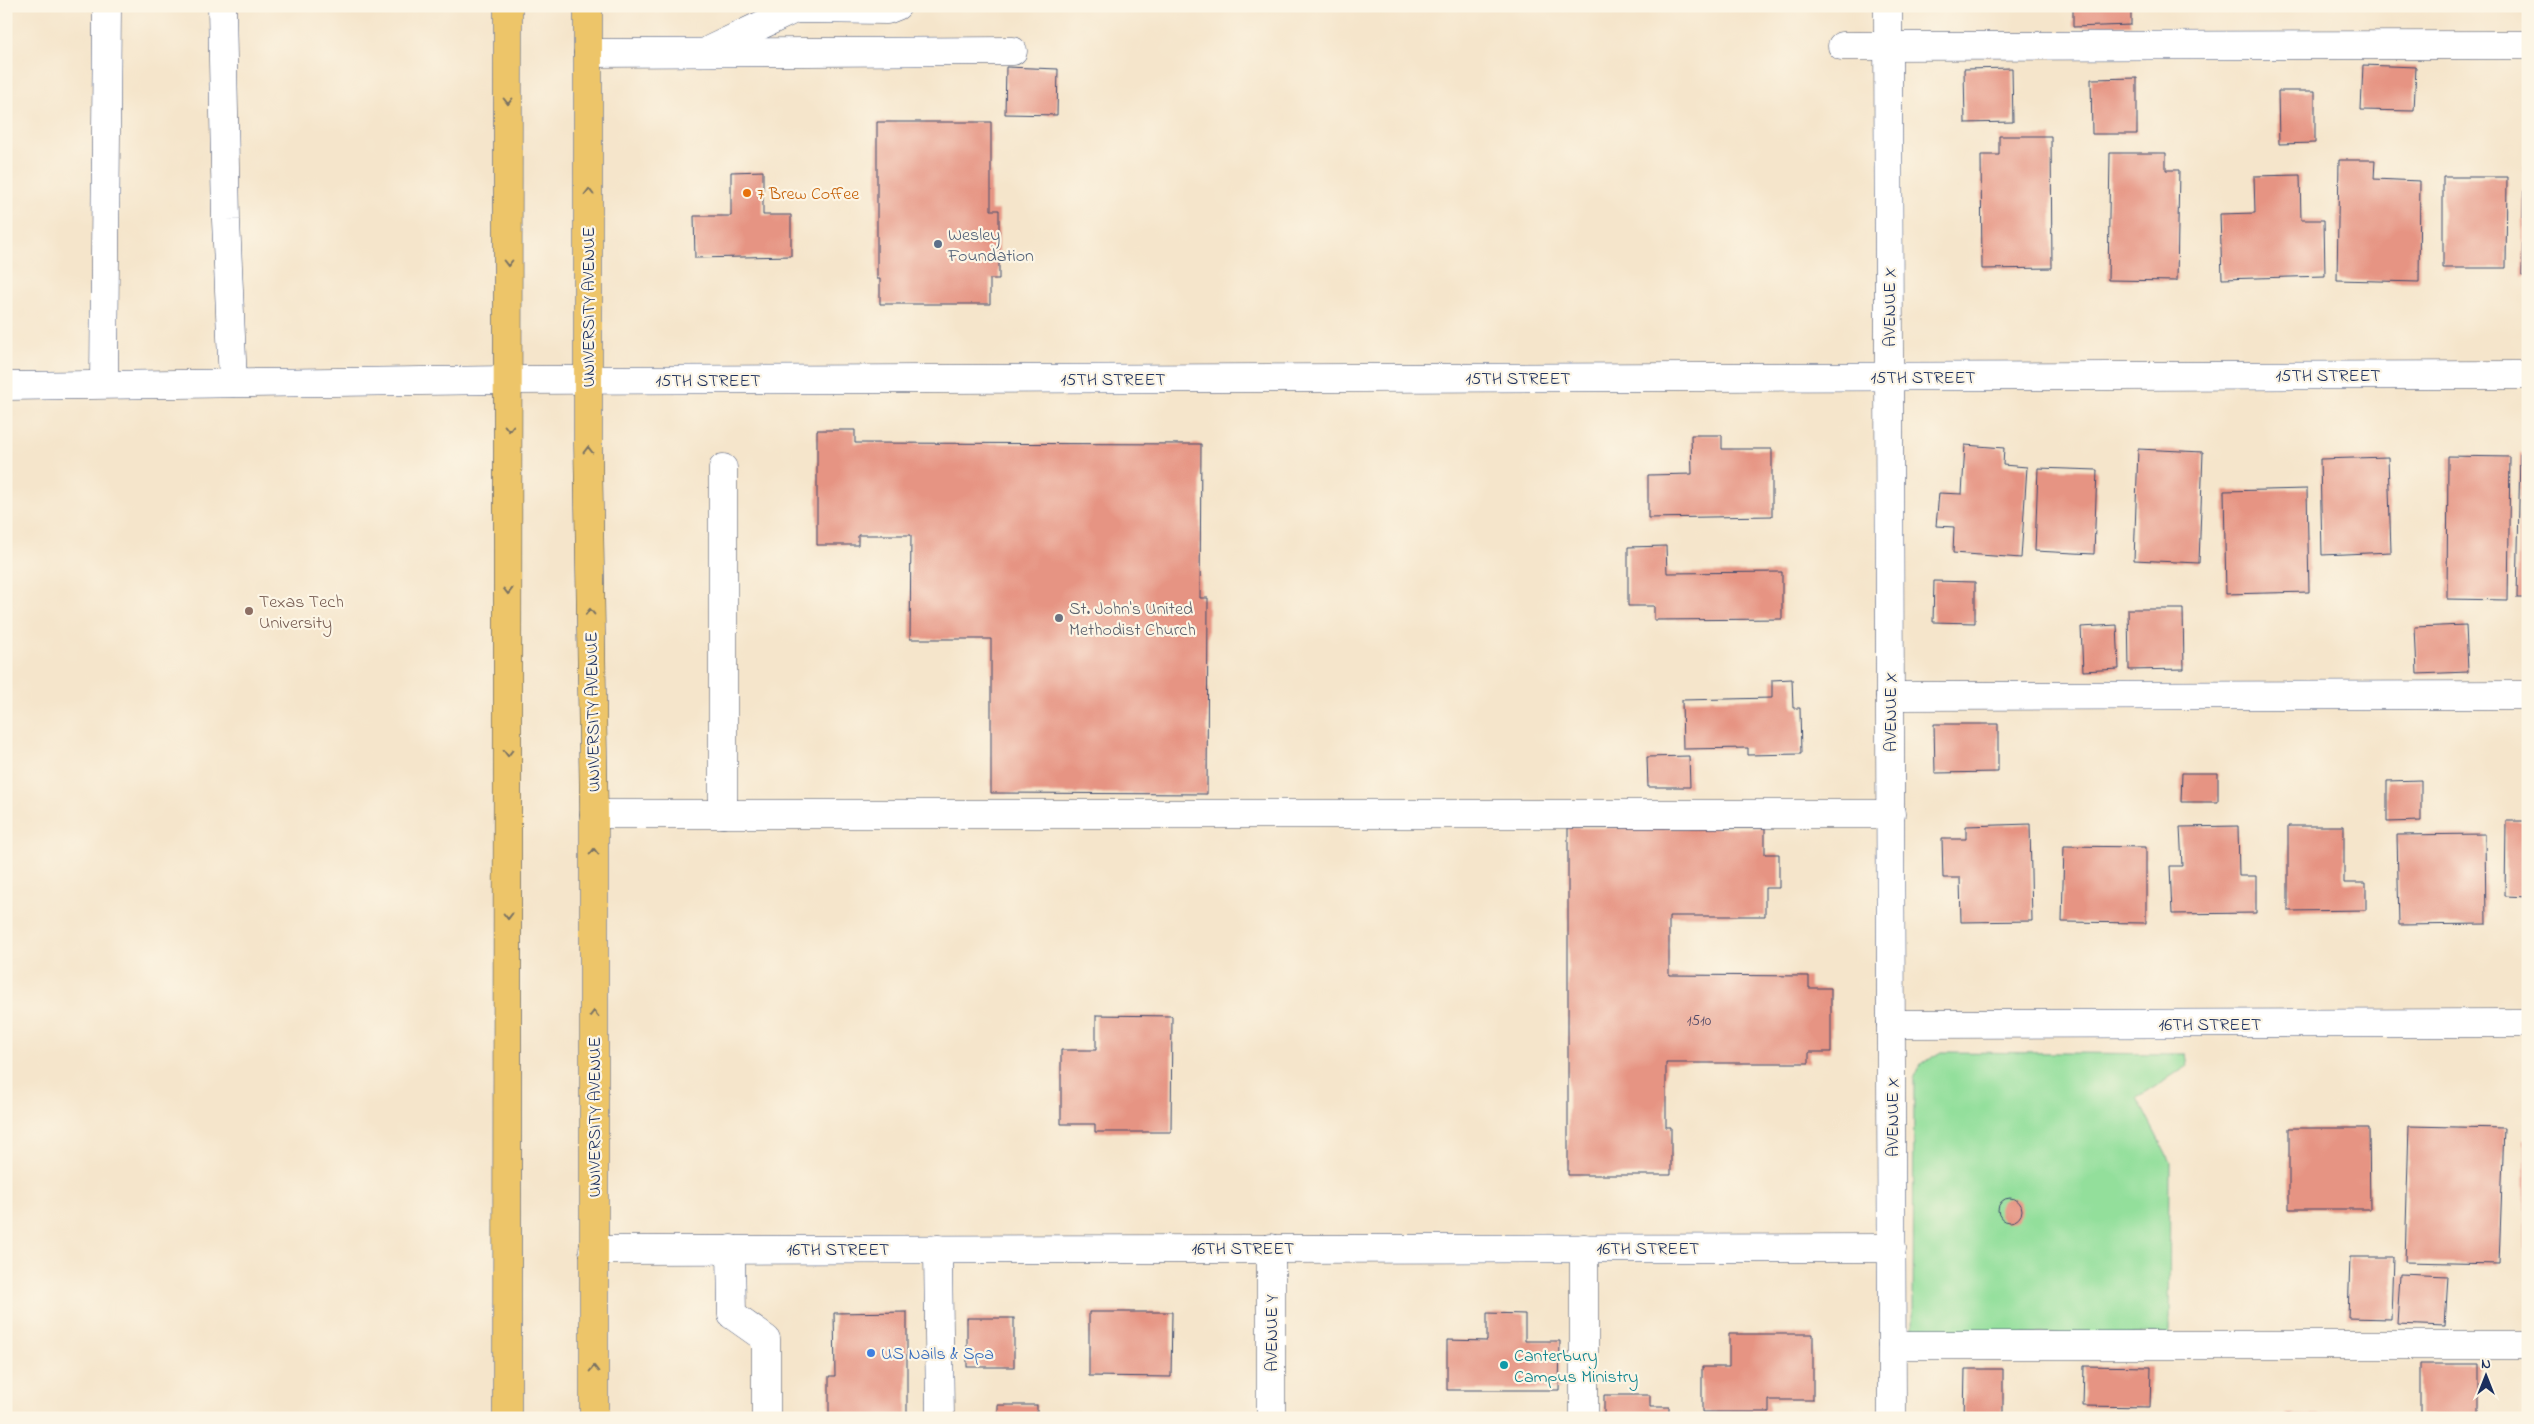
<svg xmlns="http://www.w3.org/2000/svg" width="2534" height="1424" viewBox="0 0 2534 1424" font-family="'Indie Flower',sans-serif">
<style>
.green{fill:#93df9b;stroke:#57877c}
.building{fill:#e69483}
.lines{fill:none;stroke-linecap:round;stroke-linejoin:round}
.minor-casing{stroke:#3c4a6e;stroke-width:29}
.major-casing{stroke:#3c4a6e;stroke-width:29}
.minor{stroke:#fff;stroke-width:28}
.major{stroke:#edc569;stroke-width:28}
.oneway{stroke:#797263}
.food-dot{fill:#e8710a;stroke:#fcf5e5;stroke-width:2}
.service-dot{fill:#5c6f8a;stroke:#fcf5e5;stroke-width:2}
.education-dot{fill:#8d6e63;stroke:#fcf5e5;stroke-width:2}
.worship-dot{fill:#6b7280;stroke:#fcf5e5;stroke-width:2}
.shop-dot{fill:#3f7fe0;stroke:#fcf5e5;stroke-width:2}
.culture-dot{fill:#0f9aa8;stroke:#fcf5e5;stroke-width:2}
.labels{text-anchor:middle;stroke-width:4.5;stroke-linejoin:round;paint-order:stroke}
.number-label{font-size:15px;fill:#4e4867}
.food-label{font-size:18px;fill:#c56008;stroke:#fcf5e5;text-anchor:start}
.service-label{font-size:18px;fill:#4e5e75;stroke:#fcf5e5;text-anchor:start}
.street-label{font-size:18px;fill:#1b2f5e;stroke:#fcf5e5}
.education-label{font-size:18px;fill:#785e54;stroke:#fcf5e5;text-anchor:start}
.worship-label{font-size:18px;fill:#5b616d;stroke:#fcf5e5;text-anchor:start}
.shop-label{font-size:18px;fill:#366cbe;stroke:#fcf5e5;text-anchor:start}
.culture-label{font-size:18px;fill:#0d838f;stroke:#fcf5e5;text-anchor:start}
</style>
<rect width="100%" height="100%" fill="#fcf5e5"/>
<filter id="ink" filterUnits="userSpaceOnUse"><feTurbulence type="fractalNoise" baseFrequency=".02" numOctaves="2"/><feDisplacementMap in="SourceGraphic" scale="10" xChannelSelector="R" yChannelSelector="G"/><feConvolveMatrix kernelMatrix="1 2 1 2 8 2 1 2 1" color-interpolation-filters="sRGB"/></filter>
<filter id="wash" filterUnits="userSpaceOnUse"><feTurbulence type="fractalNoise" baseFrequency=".0096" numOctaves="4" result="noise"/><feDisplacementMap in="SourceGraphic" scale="20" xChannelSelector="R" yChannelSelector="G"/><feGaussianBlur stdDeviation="1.12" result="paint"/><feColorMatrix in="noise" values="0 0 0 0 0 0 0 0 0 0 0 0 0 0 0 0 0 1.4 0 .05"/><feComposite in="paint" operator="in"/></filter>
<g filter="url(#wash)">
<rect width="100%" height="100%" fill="#f5e5cb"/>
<!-- green -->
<polygon class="green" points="1942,1052 2186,1054 2188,1066 2137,1098 2170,1162 2169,1334 1913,1335 1914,1079 1921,1064"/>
<g id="blocks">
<!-- building -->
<g class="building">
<polygon points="2073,6 2131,6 2131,25 2073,27"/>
<polygon points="2363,65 2416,67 2414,111 2361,110"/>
<polygon points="1006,67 1058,69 1057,115 1005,114"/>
<polygon points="2012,68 2013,122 1965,123 1964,69"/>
<polygon points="2137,78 2137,134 2092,134 2091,79"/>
<polygon points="2278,91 2315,91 2315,143 2279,144"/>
<polygon points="877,122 991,122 991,210 999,210 999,279 990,279 990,304 880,304 880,279 877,279"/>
<polygon points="1999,136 2051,136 2052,268 1982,269 1981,155 1999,155"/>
<polygon points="2110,153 2166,153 2166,170 2179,170 2177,281 2108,280"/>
<polygon points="2339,160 2375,160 2374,179 2420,181 2419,282 2337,280"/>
<polygon points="2524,165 2528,165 2528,276 2522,276"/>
<polygon points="763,171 763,215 791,215 791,256 695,258 694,216 731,216 731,172"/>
<polygon points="2300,175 2301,220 2324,220 2325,276 2222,279 2220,214 2255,213 2254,176"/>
<polygon points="2443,177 2507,177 2506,268 2443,268"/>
<polygon points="817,430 855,430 855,443 1201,444 1200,598 1208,598 1207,794 991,793 991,639 910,639 911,535 858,535 858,545 817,545"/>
<polygon points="1691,435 1722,435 1722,449 1772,449 1772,516 1648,518 1648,475 1692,474"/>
<polygon points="1965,445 2004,448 2003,465 2027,467 2021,558 1953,553 1954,527 1936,526 1939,493 1962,494"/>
<polygon points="2138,449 2203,452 2199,563 2134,560"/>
<polygon points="2520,453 2528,453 2528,598 2517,598"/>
<polygon points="2448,456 2510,457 2508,600 2447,599"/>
<polygon points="2388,457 2391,552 2322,555 2320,459"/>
<polygon points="2038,468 2097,470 2094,554 2035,551"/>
<polygon points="2307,489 2309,592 2226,594 2224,491"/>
<polygon points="1666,546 1667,573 1782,572 1782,619 1654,620 1654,606 1628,606 1628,547"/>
<polygon points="1934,581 1975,582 1975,623 1933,622"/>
<polygon points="2128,609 2183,609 2184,669 2129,670"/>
<polygon points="2117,625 2119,669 2083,671 2081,627"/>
<polygon points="2466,625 2468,672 2417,674 2415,627"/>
<polygon points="1792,679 1793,708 1800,708 1801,754 1748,755 1748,748 1683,749 1682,700 1772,698 1772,680"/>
<polygon points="1934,724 1998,724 1998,772 1935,773"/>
<polygon points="1689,756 1690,787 1648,787 1647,757"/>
<polygon points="2182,773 2218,773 2218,802 2181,802"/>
<polygon points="2421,780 2421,821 2387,822 2387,781"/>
<polygon points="2526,815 2528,897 2505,896 2506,821 2526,821"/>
<polygon points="2030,824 2032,921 1961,922 1960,878 1943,878 1942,839 1966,839 1966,826"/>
<polygon points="2238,826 2239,876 2256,876 2256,913 2172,914 2170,866 2182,866 2180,827"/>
<polygon points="2288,826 2344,826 2344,883 2366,883 2366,910 2288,911"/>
<polygon points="1568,828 1765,828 1765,854 1779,854 1779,888 1765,888 1765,916 1669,916 1669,975 1809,976 1809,988 1831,988 1831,1052 1809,1052 1809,1063 1666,1063 1666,1127 1671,1127 1671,1175 1568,1175"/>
<polygon points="2485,834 2486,924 2399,925 2397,835"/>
<polygon points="2064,846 2146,847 2146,923 2062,922"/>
<polygon points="1096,1015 1172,1016 1171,1132 1095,1132 1095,1124 1061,1124 1061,1050 1096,1050"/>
<polygon points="2409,1126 2504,1128 2499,1264 2405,1262"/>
<polygon points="2289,1128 2369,1128 2370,1209 2289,1209"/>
<polygon points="2524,1139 2528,1139 2528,1253 2525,1253"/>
<circle cx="2010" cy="1210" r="12"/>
<polygon points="2350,1257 2393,1257 2391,1319 2348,1318"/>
<polygon points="2400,1274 2448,1276 2445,1326 2397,1324"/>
<polygon points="907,1312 907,1418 829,1418 829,1376 835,1376 834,1313"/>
<polygon points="1089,1312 1172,1312 1171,1377 1089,1376"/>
<polygon points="1487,1313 1525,1314 1525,1341 1560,1341 1559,1390 1447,1390 1447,1340 1487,1341"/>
<rect x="967" y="1318" width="47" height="49"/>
<polygon points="1729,1334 1813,1334 1813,1400 1769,1400 1769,1412 1702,1412 1702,1367 1729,1367"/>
<polygon points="2420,1364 2479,1364 2479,1416 2458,1416 2458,1418 2420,1416"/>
<polygon points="2084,1366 2151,1367 2150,1407 2083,1406"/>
<polygon points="1965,1369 2003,1369 2003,1418 1964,1418"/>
<polygon points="1604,1395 1650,1395 1650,1407 1669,1407 1669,1418 1604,1418"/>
<rect x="998" y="1405" width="39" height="13"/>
<polygon points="2287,1414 2361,1416 2361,1418 2286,1418"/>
</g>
</g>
</g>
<g filter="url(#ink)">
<use href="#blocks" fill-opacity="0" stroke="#3c4a6e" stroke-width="1"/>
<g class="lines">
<defs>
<g id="minor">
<polyline points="222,6 226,220 233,383"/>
<polyline points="1888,6 1892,1418"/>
<polyline points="1842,46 2528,45"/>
<polyline points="711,49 795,9 887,10 897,6"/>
<polyline points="588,53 1013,51"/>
<polyline points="104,384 107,6"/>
<polyline points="6,386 509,380 2528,375"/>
<polyline points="723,468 723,814"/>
<polyline points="1890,696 2528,695"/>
<polyline points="594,814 1891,814"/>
<polyline points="1891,1024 2528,1023"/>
<polyline points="1271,1248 1271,1418"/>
<polyline points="1584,1248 1584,1418"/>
<polyline points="731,1249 732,1315 766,1339 766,1418"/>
<polyline points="938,1249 940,1418"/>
<polyline points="593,1250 1892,1248"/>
<polyline points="1892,1345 2528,1345"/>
</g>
<g id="major">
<polyline points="588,6 588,445 594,814 594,1418"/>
<polyline points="507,1418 508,6"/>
</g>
</defs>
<!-- minor casing -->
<use href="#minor" class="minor-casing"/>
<!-- major casing -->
<use href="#major" class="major-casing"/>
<!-- minor -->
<use href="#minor" class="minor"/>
<!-- major -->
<use href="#major" class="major"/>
</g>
<!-- one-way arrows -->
<defs><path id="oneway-chevron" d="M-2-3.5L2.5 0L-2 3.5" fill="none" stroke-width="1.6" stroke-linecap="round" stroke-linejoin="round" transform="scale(1.25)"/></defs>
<g class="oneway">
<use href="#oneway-chevron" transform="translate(508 101) rotate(90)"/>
<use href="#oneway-chevron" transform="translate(589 192) rotate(-90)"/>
<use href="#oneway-chevron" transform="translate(508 263) rotate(90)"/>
<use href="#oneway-chevron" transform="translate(509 428) rotate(90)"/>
<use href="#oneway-chevron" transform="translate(588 450) rotate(-90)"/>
<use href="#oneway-chevron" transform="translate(508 591) rotate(90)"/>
<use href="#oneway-chevron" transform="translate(590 612) rotate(-91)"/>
<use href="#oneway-chevron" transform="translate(508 753) rotate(90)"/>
<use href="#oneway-chevron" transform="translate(594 852) rotate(-90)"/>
<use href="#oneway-chevron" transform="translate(508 916) rotate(90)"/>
<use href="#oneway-chevron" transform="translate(594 1014) rotate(-90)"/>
<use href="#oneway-chevron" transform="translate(594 1369) rotate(-90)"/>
</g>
</g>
<!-- markers -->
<circle class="food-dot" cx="747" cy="193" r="5"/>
<circle class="service-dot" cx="938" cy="244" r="5"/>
<circle class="education-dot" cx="249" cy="611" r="5"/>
<circle class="worship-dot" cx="1059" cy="618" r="5"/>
<circle class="shop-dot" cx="871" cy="1353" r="5"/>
<circle class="culture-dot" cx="1504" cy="1365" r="5"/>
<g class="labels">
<!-- number labels -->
<g class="number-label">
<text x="1699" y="1025">1510</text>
</g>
<!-- food labels -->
<g class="food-label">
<text x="757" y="199">7 Brew Coffee</text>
</g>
<!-- service labels -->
<g class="service-label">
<text x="948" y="240">Wesley<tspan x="948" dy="21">Foundation</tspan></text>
</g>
<!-- street labels -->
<g class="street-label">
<text transform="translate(588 307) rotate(-90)" y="6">UNIVERSITY AVENUE</text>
<text transform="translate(1889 307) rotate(-90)" y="6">AVENUE X</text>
<text x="2328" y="381">15TH STREET</text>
<text x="1923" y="383">15TH STREET</text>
<text x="1518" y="384">15TH STREET</text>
<text x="1113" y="385">15TH STREET</text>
<text x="708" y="386">15TH STREET</text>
<text transform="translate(592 712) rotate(-91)" y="6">UNIVERSITY AVENUE</text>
<text transform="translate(1890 712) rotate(-90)" y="6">AVENUE X</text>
<text x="2210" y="1030">16TH STREET</text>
<text transform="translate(594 1117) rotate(-90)" y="6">UNIVERSITY AVENUE</text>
<text transform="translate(1892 1117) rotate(-90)" y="6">AVENUE X</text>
<text x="1243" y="1254">16TH STREET</text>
<text x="1648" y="1254">16TH STREET</text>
<text x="838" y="1255">16TH STREET</text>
<text transform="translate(1271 1333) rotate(-90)" y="6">AVENUE Y</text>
</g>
<!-- education labels -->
<g class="education-label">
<text x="259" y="607">Texas Tech<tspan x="259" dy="21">University</tspan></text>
</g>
<!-- worship labels -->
<g class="worship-label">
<text x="1069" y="614">St. John's United<tspan x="1069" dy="21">Methodist Church</tspan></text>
</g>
<!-- shop labels -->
<g class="shop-label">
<text x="881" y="1359">US Nails &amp; Spa</text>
</g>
<!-- culture labels -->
<g class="culture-label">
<text x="1514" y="1361">Canterbury<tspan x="1514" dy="21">Campus Ministry</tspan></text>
</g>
</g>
<!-- margin -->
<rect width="2534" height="1424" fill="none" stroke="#fcf5e5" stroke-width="25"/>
<!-- north arrow -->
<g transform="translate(2486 1376)" stroke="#fcf5e5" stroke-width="4" paint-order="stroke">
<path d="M0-4L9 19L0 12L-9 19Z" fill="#1b2f5e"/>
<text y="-8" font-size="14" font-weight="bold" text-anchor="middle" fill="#1b2f5e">N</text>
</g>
</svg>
